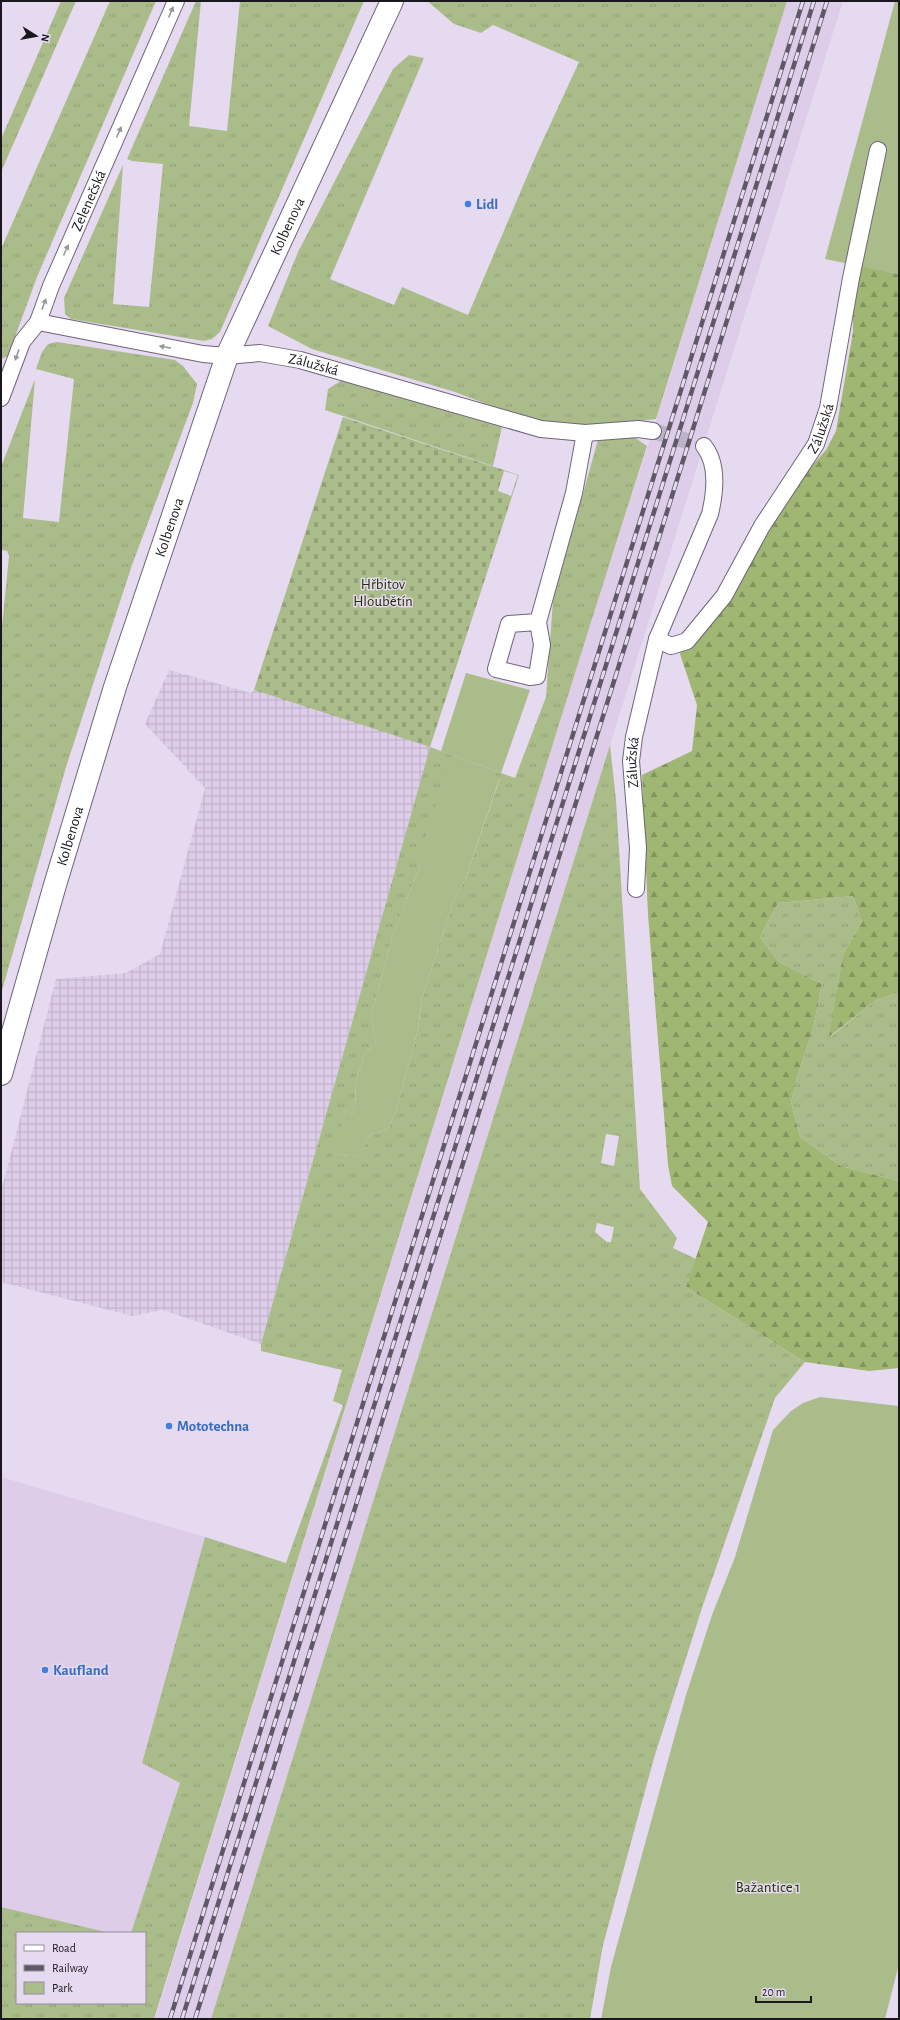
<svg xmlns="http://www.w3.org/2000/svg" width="900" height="2020" viewBox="0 0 900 2020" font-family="'Alegreya Sans',sans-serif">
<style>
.built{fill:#ddcde9}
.industrial{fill:url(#industrial-grid)}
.grass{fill:url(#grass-tufts);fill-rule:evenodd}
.forest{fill:url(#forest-firs)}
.cemetery{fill:url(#cemetery-stones);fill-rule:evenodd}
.green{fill:#abbc8b}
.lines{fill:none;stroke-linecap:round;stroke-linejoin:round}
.minor-tunnel{stroke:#bdb3c6;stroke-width:16;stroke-dasharray:16 8;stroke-linecap:butt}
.minor-casing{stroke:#6f6477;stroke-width:18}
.secondary-casing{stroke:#6f6477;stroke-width:24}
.minor{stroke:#fff;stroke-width:16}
.secondary{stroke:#fff;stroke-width:22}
.rail-casing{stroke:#5f5965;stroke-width:4.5}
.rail{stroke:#e6daf0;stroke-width:3;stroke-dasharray:9;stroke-linecap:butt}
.oneway{fill:#98979a}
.shop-dot{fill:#3f7fe0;stroke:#e6daf0;stroke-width:1.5}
.labels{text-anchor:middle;stroke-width:3;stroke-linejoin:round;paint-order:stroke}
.street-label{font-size:15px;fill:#1b171e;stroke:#e6daf0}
.shop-label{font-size:15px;font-weight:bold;fill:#366cbe;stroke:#e6daf0;text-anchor:start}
.park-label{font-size:15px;fill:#222e00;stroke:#e6daf0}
</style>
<defs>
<pattern id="industrial-grid" width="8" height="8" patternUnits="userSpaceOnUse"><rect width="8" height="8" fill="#ddcde9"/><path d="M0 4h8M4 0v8" fill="none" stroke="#bdafc7"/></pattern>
<pattern id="grass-tufts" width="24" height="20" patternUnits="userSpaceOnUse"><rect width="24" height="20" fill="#abbc8b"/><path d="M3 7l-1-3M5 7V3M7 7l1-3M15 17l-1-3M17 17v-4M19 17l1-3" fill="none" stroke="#93a178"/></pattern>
<pattern id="forest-firs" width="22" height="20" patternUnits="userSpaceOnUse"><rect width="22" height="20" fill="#a0b673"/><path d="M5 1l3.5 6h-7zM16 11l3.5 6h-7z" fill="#82935e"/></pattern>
<pattern id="cemetery-stones" width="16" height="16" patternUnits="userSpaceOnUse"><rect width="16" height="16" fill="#abbc8b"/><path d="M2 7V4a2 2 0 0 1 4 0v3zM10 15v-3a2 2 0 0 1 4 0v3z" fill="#93a178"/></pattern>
</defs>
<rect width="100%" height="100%" fill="#e6daf0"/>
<!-- built -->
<g class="built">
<polygon points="787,1 843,1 211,2019 155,2019 592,619 661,405"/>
<polygon points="1,1477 205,1537 142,1763 180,1783 131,1933 110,1933 1,1907"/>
</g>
<!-- industrial -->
<polygon class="industrial" points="169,670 251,693 254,690 430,747 261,1344 163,1310 132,1316 1,1282 1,1192 56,979 126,973 160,954 205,788 145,724"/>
<!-- grass -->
<g class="grass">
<polygon points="61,1 76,1 1,172 1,139"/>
<polygon points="110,1 156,1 37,277 8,356 1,359 1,249"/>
<polygon points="196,1 201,1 189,126 227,131 240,1 364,1 220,332 212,339 204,341 71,319 65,314 64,298 123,165 113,304 149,307 163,164 132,161 127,159"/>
<polygon points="427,1 787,1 656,419 602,425 558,427 517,416 455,392 312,349 268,326 298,252 393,69 409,55 424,58 330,279 394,305 402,287 468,315 537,153 579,62 493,25 481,33 454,24"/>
<polygon points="57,342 175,360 183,366 197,384 193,403 132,565 66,767 1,994 1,636 9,556 7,551 1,550 1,467 35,379 23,518 59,522 74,379 36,369 42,352 48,344"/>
<polygon points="342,380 502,427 493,466 325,410 328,389"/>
<path d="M634,437L647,446L592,619L154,2019H1V1907L110,1933H17V2003H145V1933H131L180,1783L142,1763L205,1537L286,1563L343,1405L333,1401L342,1370L261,1351V1344L430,747L515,778L546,697L553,600L598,440ZM500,778L465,880L454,899L422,998L418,1029L396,1111L389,1127L378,1133L370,1135L358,1157L334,1154L346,1111L352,1114L355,1106L356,1081L365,1053L376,1044L371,1017L392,937L420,866L416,863Z"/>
<path d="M610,745L616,800L640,1189L677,1238L673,1248L696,1259L686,1287L805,1362L775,1398L702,1608L654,1758L603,1945L590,2019H211ZM606,1134L619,1136L614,1166L601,1163ZM597,1223L614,1227L611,1242H607L595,1232Z"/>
<polygon points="853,896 862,922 843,954 830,1037 876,1000 899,992 899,1181 841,1166 800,1137 791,1102 798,1074 813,1029 822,984 779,962 760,937 778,903"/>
</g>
<!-- forest -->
<polygon class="forest" points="853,264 899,274 899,992 876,1000 829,1037 843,954 862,922 853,896 778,903 760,937 779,962 822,984 813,1029 798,1074 791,1102 800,1137 841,1166 899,1181 899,1368 869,1371 805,1362 686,1287 708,1222 672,1186 668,1165 648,915 642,775 692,751 697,705 678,648 809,469 826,450 836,431 853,332"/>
<!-- cemetery -->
<path class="cemetery" d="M343,417L519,475L430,747L254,690ZM504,471L518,475L511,496L498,491Z"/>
<!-- green -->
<g class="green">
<polygon points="895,1 899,1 899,274 825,259"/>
<polygon points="466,673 530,690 501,773 441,751"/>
<polygon points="451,760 500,777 465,880 454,899 422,998 418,1029 396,1111 389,1127 378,1133 370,1135 358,1157 333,1154 346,1111 352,1114 355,1106 356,1081 365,1053 376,1044 371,1017 392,937 420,866 416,864"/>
<polygon points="820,1397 899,1406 899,1964 885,2019 601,2019 611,1967 686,1695 712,1615 735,1557 773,1430 791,1411 803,1403"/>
</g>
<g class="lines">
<!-- minor-tunnel -->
<polyline class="minor-tunnel" points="653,431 704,446"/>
<defs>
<g id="minor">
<path id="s1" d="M38,322L203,354L227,356L260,353L300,360L541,429L585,433L638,429L653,431"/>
<path id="s2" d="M1,398L22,342L38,322L51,286L176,1"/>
<polyline points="538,622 542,645 537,676 530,677 496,669 509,624 538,622 574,493 585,433"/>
<path id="s3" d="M657,639L671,646L687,641L724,596L762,526L816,444L828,408L851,278L878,150"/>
<path id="s4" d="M636,889L638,848L631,761L634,737L657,639L710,514C715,493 719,465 704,446"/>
</g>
<g id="secondary">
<path id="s5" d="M1,1074L55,885L115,687L227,356L392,1"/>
</g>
</defs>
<!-- minor casing -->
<use href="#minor" class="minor-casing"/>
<!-- secondary casing -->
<use href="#secondary" class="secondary-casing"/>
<!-- minor -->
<use href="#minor" class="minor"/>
<!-- secondary -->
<use href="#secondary" class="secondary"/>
<defs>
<g id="rail">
<polyline points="170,2019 803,1"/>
<polyline points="182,2019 814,1"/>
<polyline points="195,2019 827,1"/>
</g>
</defs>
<!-- rail casing -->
<use href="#rail" class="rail-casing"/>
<!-- rail -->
<use href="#rail" class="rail"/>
</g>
<!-- one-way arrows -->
<defs><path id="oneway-solid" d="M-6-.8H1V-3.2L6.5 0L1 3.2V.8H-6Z"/></defs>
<g class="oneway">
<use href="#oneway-solid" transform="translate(171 12) rotate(-67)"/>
<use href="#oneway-solid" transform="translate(119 132) rotate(-66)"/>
<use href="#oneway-solid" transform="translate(66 250) rotate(-66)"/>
<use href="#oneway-solid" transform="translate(44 304) rotate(-70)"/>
<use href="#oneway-solid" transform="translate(165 347) rotate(-169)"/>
<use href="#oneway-solid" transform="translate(17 355) rotate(110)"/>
</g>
<!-- markers -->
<g class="shop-dot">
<circle cx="468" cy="204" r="4"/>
<circle cx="169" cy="1426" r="4"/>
<circle cx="45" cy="1670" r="4"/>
</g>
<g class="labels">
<!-- street labels -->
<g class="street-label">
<text dy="5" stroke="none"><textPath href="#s2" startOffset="217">Zelenečská</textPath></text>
<text dy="5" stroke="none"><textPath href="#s5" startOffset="896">Kolbenova</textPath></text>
<text dy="5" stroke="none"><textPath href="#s1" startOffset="280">Zálužská</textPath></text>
<text dy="5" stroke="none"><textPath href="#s3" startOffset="285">Zálužská</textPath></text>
<text dy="5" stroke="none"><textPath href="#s5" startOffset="572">Kolbenova</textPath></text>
<text dy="5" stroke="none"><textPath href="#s4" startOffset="127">Zálužská</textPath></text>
<text dy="5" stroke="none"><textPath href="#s5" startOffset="248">Kolbenova</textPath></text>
</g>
<!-- shop labels -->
<g class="shop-label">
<text x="476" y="209">Lidl</text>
<text x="177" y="1431">Mototechna</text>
<text x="53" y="1675">Kaufland</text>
</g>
<!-- park labels -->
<g class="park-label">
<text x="383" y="589">Hřbitov<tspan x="383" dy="17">Hloubětín</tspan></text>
<text x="768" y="1892">Bažantice 1</text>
</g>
</g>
<!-- border -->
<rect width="900" height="2020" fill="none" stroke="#1b171e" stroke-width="4"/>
<!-- legend -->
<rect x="16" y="1932" width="130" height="72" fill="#e6daf0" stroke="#958c9c"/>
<rect x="24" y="1945" width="20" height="6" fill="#ffffff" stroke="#958c9c"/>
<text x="52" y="1952" font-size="12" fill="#1b171e">Road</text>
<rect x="24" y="1965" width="20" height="6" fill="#5f5965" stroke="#958c9c"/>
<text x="52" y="1972" font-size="12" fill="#1b171e">Railway</text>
<rect x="24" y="1982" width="20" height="12" fill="#abbc8b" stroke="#958c9c"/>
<text x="52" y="1992" font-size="12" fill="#1b171e">Park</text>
<!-- north arrow -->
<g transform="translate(36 36) rotate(101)" stroke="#e6daf0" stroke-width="3" paint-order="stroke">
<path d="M0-3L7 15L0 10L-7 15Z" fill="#1b171e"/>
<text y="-6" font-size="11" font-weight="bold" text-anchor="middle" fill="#1b171e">N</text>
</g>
<!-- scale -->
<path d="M756 1996v6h55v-6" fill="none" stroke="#1b171e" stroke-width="2"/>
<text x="762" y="1996" font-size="12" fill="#1b171e" stroke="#e6daf0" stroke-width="3" paint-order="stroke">20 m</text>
</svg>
